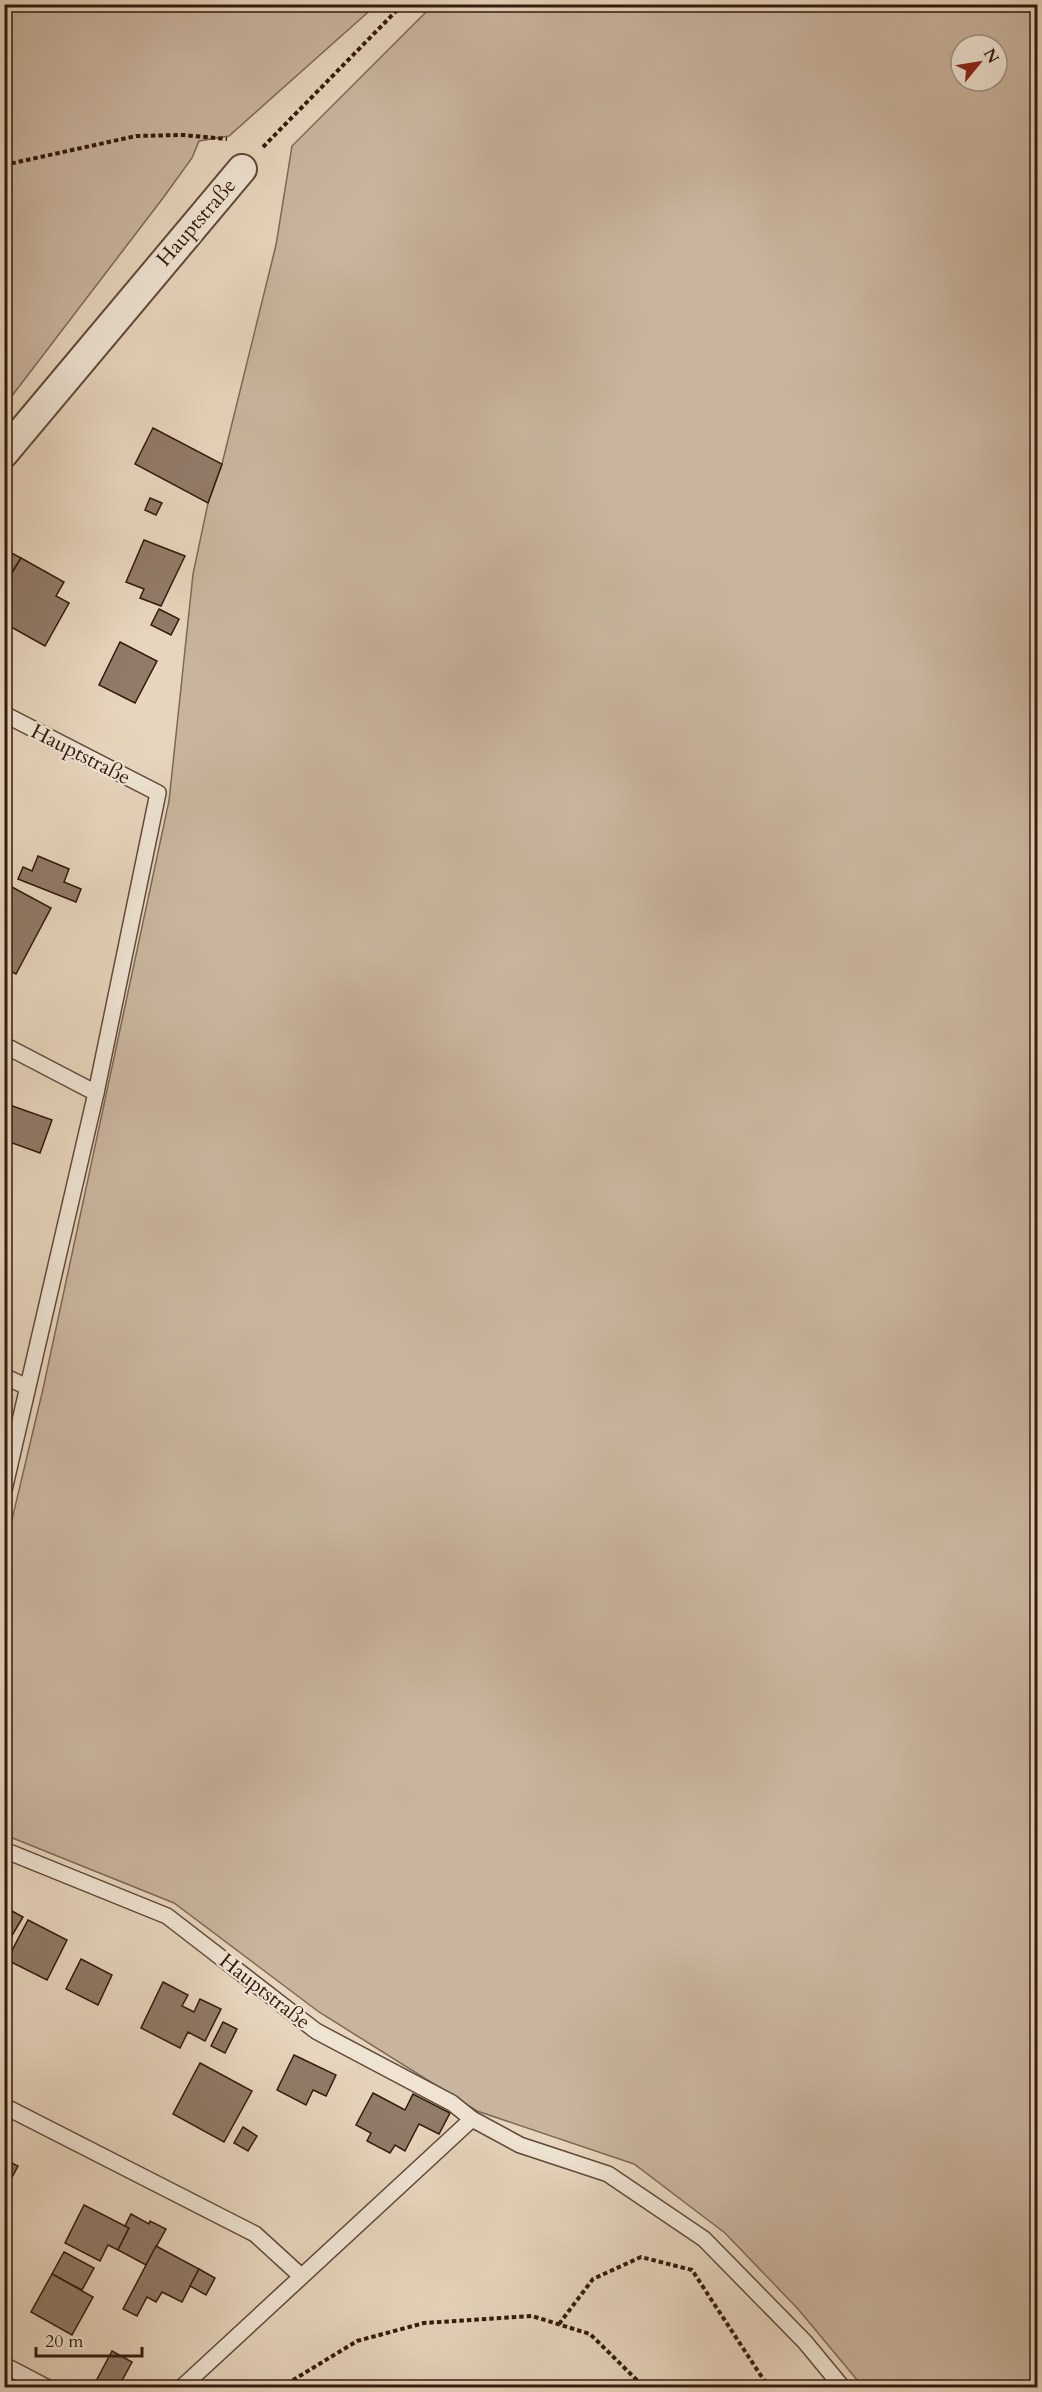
<svg xmlns="http://www.w3.org/2000/svg" width="1042" height="2392" viewBox="0 0 1042 2392" font-family="Cardo,serif">
<style>
.green{fill:#c9b59f;stroke:#7e6856;stroke-width:1.5;fill-rule:evenodd}
.building{fill:#917b69;stroke:#341a0d;stroke-width:1.5}
.lines{fill:none;stroke-linecap:round;stroke-linejoin:round}
.lane-casing{stroke:#614939;stroke-width:18}
.street-casing{stroke:#614939;stroke-width:32}
.path{stroke:#341a0d;stroke-width:4;stroke-dasharray:4.5 3;stroke-linecap:butt}
.lane{stroke:#efe4d4;stroke-width:15}
.street{stroke:#efe4d4;stroke-width:28}
.labels{text-anchor:middle;stroke-width:4.5;stroke-linejoin:round;paint-order:stroke}
.street-label{font-size:21px;fill:#341a0d;stroke:#efe4d4}
</style>
<rect width="100%" height="100%" fill="#e7d5bd"/>
<filter id="stains"><feTurbulence type="fractalNoise" baseFrequency=".00333" numOctaves="4"/><feColorMatrix values="0 0 0 0 .2 0 0 0 0 .09 0 0 0 0 .02 0 0 0 .5 -.17"/></filter>
<radialGradient id="worn" r=".72"><stop offset=".6" stop-color="#630" stop-opacity="0"/><stop offset="1" stop-color="#630" stop-opacity=".3"/></radialGradient>
<!-- green -->
<g class="green">
<polygon points="5,4 376,5 229,136 199,141 192,158 163,198 5,405"/>
<path d="M433,5H1037V2387H863L798,2309L725,2233L634,2164L477,2111L319,2012L174,1903L5,1835V1549L43,1389L169,801L193,574L208,503L222,464L276,245L292,146ZM961,45H997V81H961Z"/>
</g>
<!-- building -->
<g class="building">
<polygon points="153,428 222,464 208,503 135,464"/>
<polygon points="150,498 162,503 156,515 145,510"/>
<polygon points="144,540 185,556 161,606 140,598 144,589 126,582"/>
<polygon points="4,549 21,558 5,584 4,584"/>
<polygon points="21,558 64,582 56,596 69,603 45,646 4,623 4,586"/>
<polygon points="159,609 179,619 171,635 151,625"/>
<polygon points="120,642 157,661 135,703 99,685"/>
<polygon points="38,856 69,869 64,882 81,889 76,902 18,879 23,867 32,871"/>
<polygon points="10,886 51,908 16,974 10,971 8,975 4,973 4,896"/>
<polygon points="4,1103 52,1120 40,1153 4,1140"/>
<polygon points="10,1910 23,1917 4,1949 4,1919"/>
<polygon points="28,1920 67,1940 47,1980 7,1960"/>
<polygon points="81,1959 112,1975 98,2005 66,1989"/>
<polygon points="163,1982 188,1995 182,2006 194,2012 200,1999 221,2009 205,2041 188,2032 180,2048 141,2028"/>
<polygon points="223,2022 237,2029 225,2053 211,2046"/>
<polygon points="294,2055 336,2075 326,2096 313,2090 306,2105 277,2090"/>
<polygon points="200,2063 252,2091 224,2142 173,2114"/>
<polygon points="373,2093 405,2110 413,2094 450,2113 439,2134 419,2124 405,2151 395,2145 390,2153 367,2141 371,2133 356,2125"/>
<polygon points="243,2127 257,2136 248,2151 234,2143"/>
<polygon points="4,2159 18,2166 4,2192"/>
<polygon points="84,2205 129,2228 118,2250 108,2245 100,2261 65,2243"/>
<polygon points="131,2214 149,2224 150,2221 166,2229 146,2265 118,2250 129,2228 125,2226"/>
<polygon points="156,2246 199,2269 182,2302 162,2292 156,2302 147,2297 137,2316 123,2309"/>
<polygon points="64,2252 94,2268 82,2290 52,2274"/>
<polygon points="199,2269 215,2278 206,2295 190,2286"/>
<polygon points="52,2274 93,2297 72,2335 31,2312"/>
<polygon points="112,2351 132,2362 118,2388 104,2388 95,2383"/>
</g>
<g class="lines">
<defs>
<g id="lane">
<polyline points="4,714 158,793 96,1093 4,1490"/>
<polyline points="4,1045 96,1093"/>
<polyline points="4,1376 27,1387"/>
<polyline points="4,1850 167,1916 316,2031 452,2103 472,2119 520,2145 608,2174 704,2239 805,2342 843,2388"/>
<polyline points="4,2106 255,2234 301,2276"/>
<polyline points="4,2365 48,2388"/>
<polyline points="181,2388 472,2119"/>
</g>
<polyline id="street" points="4,453 242,169"/>
</defs>
<!-- lane casing -->
<use href="#lane" class="lane-casing"/>
<!-- street casing -->
<use href="#street" class="street-casing"/>
<!-- path -->
<g class="path">
<polyline points="263,147 403,4"/>
<polyline points="4,165 136,136 183,135 227,139"/>
<polyline points="559,2324 593,2279 641,2257 692,2270 769,2388"/>
<polyline points="280,2388 357,2341 424,2323 532,2316 590,2334 645,2388"/>
</g>
<!-- lane -->
<use href="#lane" class="lane"/>
<!-- street -->
<use href="#street" class="street"/>
</g>
<g class="labels">
<!-- street labels -->
<g class="street-label">
<text transform="translate(196 222) rotate(-49)" y="7">Hauptstraße</text>
<text transform="translate(81 754) rotate(27)" y="7">Hauptstraße</text>
<text transform="translate(265 1991) rotate(38)" y="7">Hauptstraße</text>
</g>
</g>
<!-- margin -->
<rect width="1042" height="2392" fill="none" stroke="#e7d5bd" stroke-width="24"/>
<rect x="6" y="6" width="1030" height="2380" fill="none" stroke="#341a0d" stroke-width="3"/>
<rect x="12" y="12" width="1018" height="2368" fill="none" stroke="#341a0d" stroke-width="1.5"/>
<!-- north arrow -->
<g transform="translate(979 63) rotate(60)"><circle r="28" fill="#efe4d4" stroke="#a49384" stroke-width="1.5"/>
<path d="M0-4.5L10 22L0 15L-10 22Z" fill="#8f2418"/>
<text y="-9" font-size="16" font-weight="bold" text-anchor="middle" fill="#341a0d">N</text>
</g>
<!-- scale -->
<path d="M36 2347v9h106v-9" fill="none" stroke="#341a0d" stroke-width="3"/>
<text x="45" y="2347" font-size="18" fill="#341a0d" stroke="#efe4d4" stroke-width="4.5" paint-order="stroke">20 m</text>
<rect width="100%" height="100%" filter="url(#stains)"/>
<rect width="100%" height="100%" fill="url(#worn)"/>
</svg>
